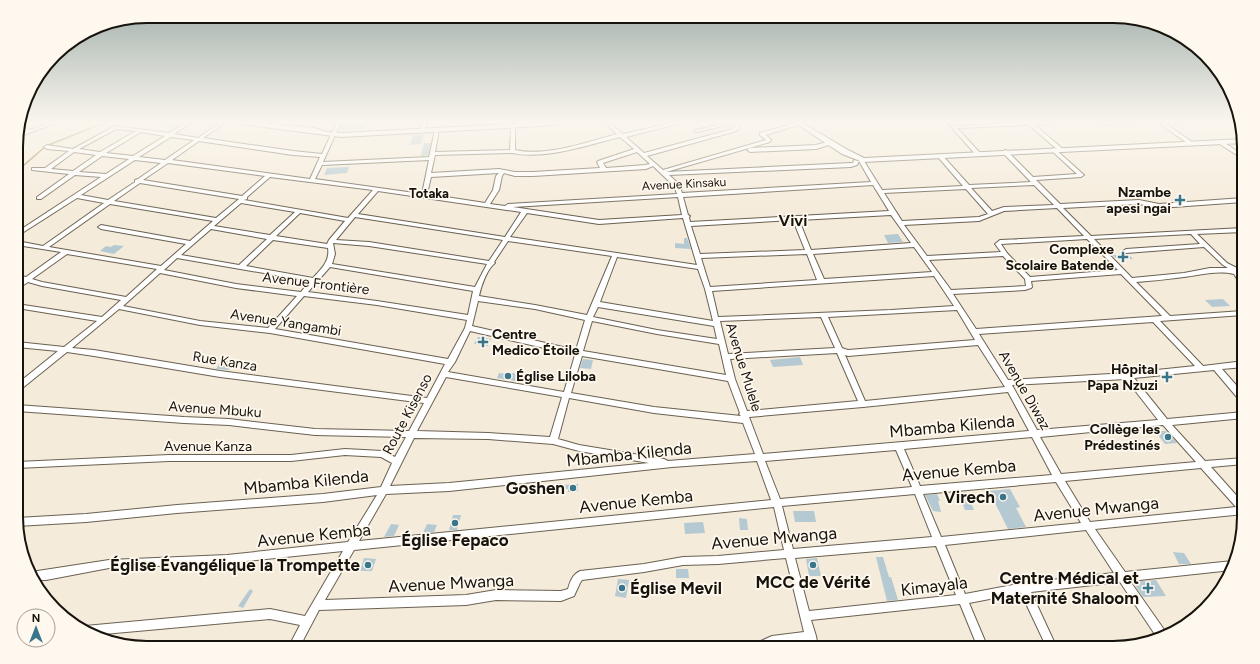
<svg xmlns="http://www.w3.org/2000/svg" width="1260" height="664" viewBox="0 0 1260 664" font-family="Figtree,sans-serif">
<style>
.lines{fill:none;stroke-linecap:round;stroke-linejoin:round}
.stream{stroke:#9e7b3a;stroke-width:1.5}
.building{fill:#b4c9d1}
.street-casing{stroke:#6a6152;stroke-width:2}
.secondary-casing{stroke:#6a6152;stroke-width:2}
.street{fill:#fff;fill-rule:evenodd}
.secondary{fill:#fff;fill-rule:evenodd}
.poi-dot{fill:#38768c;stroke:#fff8ee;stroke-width:1.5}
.labels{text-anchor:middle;stroke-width:3.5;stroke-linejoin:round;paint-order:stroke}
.far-street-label{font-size:12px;fill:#16130d;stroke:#fff8ee}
.far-quarter-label{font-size:13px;font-weight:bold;fill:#16130d;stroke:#fff8ee}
.poi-label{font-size:14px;font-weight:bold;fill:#16130d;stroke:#fff8ee;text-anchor:end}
.street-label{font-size:14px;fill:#16130d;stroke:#fff8ee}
.quarter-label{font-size:16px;font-weight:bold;fill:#16130d;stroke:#fff8ee}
.near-street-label{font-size:17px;fill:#16130d;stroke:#fff8ee}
.near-poi-label{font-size:17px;font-weight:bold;fill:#16130d;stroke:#fff8ee;text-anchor:end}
.rim{fill:none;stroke:#16130d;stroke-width:2}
</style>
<rect width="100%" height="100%" fill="#f5ebda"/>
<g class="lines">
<!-- stream -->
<polyline class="stream" points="16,172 46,146 106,122"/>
</g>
<!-- building -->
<g class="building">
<polygon points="155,122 185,122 175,128 155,124"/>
<polygon points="342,125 367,125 365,129 339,130"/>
<polygon points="424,134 421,144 410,145 413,135"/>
<polygon points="424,143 431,143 428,155 421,156"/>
<polygon points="349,167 347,173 324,175 327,168"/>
<polygon points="898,234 903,242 888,243 884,235"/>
<polygon points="684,238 687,238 691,249 675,248 675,243 684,244"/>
<polygon points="114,245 124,246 114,254 100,251 106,246 111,247"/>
<polygon points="1128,254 1133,259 1118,260 1112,255"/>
<polygon points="1223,299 1230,306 1212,307 1205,300"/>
<polygon points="478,337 491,339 488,346 474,344"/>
<polygon points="800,357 803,365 773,367 770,360"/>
<polygon points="583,359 593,360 591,369 580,368"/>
<polygon points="222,360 235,362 229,370 216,369"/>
<polygon points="507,372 519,374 516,381 497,378 499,373 506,374"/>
<polygon points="1155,431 1166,431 1177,443 1165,444"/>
<polygon points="556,483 562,483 562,485 578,484 578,491 568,492 568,489 555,489"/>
<polygon points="1010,489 1020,507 1016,508 1026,527 1008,529 989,491"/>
<polygon points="958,492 967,492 974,510 965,510"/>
<polygon points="937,494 940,501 938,501 941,512 933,511 925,495"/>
<polygon points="793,511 814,511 816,522 795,522"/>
<polygon points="453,515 461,515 457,530 449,530"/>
<polygon points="739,518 747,519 748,530 740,530"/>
<polygon points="703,522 705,533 685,534 684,523"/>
<polygon points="391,524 399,525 394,536 384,537"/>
<polygon points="427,524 437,525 434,532 423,533"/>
<polygon points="1173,552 1184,553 1191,564 1179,564"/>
<polygon points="876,557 883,557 889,577 891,577 898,600 887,601"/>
<polygon points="364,558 376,559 372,571 360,571"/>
<polygon points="817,558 821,576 809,576 806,559"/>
<polygon points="676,569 688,569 689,578 676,578"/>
<polygon points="618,579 629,580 626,598 615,596"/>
<polygon points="1156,580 1166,596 1143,597 1133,582"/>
<polygon points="250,589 253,591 243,608 238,606"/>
</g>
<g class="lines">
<defs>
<g id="street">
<polygon points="53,122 58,122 16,138 17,135 26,132 19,127 20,125 30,130"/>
<path d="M187,122H192L174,134L198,138L221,122H225V123L203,138L293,151L322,154L337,122H379L377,123L340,124L323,162L429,157L435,130L437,129L439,130L435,152L510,150L511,126L513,125L515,126V150C546,157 587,142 617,134L604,122H608L623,134L675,122H681V123L626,137L644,153L729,130L734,128L736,123L697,132H695V130L732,122H741L738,130L733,132L647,156L663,170L766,140L760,135V133L799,122L801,123V124L766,135L771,140L770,142L666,172L851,163H853L854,160L858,161L861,159L864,161L882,190L963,186L938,157V155H942L969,185L1031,182L1003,153L1002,152L1005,150L1007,151L1033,177L1077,174L1052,151V149L1054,148L1084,175L1081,177L1036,180L1060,204L1139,200L1159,204L1243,198V202L1159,208L1139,204L1063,208L1091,236L1243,228V232L1197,234L1227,263L1237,268L1243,264V269L1240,272L1243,279V286L1241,285L1234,274C1217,270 1200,275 1184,277C1168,279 1152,281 1136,282L1170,316L1243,311V315L1160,321L1203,366L1244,361V367L1222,369L1244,394V403L1241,402L1214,370L1134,378L1167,419L1244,412V418L1172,425L1205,461L1244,458V464L1211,467L1244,504V514L1095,529L1125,572L1233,561L1232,570L1130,581L1165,631V633L1156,636L1120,582L1031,592L1057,648H1047L1021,593L969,603L988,648H978L960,604L811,620L816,636L818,648H808L806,642L773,646L769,648H753L754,644L772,636L804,632L786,558L718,564L683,565L644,572L582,580L580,583L574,596L561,601L496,600L466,605L319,610L299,648H288L300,625L270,619L93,635L89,634L81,627L85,626L270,609L305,616L343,551L227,563L109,568L46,580H34L31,572L109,560L227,555L348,542L377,495L323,502L177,513L86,522L17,526V518L86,514L177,505L323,494L381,487L392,463L381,457L345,455L291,461H169L17,468V462L169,455H291L345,449L382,451L395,457L406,437L315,435L229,425L184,423L17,411V405L184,417L229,419L315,429L409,431L424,403L220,377L94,356L67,352L20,390L17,391V384L58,351L17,347V342L64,347L97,321L17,308V304L102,317L121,300L42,286L28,282L19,288L17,289V284L22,280L17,279V275L26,277L61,252L17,245V241L43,246L104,203L77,198L19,235L17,236V232L101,177L75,175L41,199H37V197L69,174L32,170V168H45L69,151L47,149L44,147L47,145L73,149L115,126L169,133ZM116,129L136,131L100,152L79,149ZM141,132L165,136L133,156L106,153ZM171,137L194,140L165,160L139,157ZM620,137L634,149L598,161L597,162L600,168L533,172H515L499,169L431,173L435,155L512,153C546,160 587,145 620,137ZM199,141L293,155L320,157L310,179L172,160ZM74,152L96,155L73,171L51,169ZM637,152L650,164L645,165L606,168L603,163ZM102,156L129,159L106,174L79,172ZM135,160L161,163L138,179L135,180V182L108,200L81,195ZM429,160L422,194L315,179L322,165ZM859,161L871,182L682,193L679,184L669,175L851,167L857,165ZM168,163L265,176L242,196L143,180ZM653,166L674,186L677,194L508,204L505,206L490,204L499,190L502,176L504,173L515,176H533L646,169ZM499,173L496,176L493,190L485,203L427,194L431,177ZM270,177L373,190L348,218L244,200L247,199V197ZM140,183L239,199L216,218L114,201ZM873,185L889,211L690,222L689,217L690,216L688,215L683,197ZM1034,185L1054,205L1004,207L992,211L971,188ZM966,189L988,214L979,217L902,221L884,193ZM378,191L521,212L505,237L358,214ZM678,197L682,215L599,220L513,207ZM241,203L295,212L270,235L214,226ZM110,204L213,221L190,241L101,225L98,227L101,229L186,244L161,266L49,247ZM1057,208L1084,236L1000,240L995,244L1001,252L927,256L904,225L979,221L1004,211ZM300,213L345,221L329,240L327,244L276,236ZM527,213L599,224L683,218L697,265L510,237ZM891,215L911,243L811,250L799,220ZM355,217L503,240L489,261L369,242L336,240ZM793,220L805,250L700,254L691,226ZM211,229L267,239L239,265L181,255ZM1191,234L1200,244L1126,249L1123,251L1126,253L1204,247L1223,265L1228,268H1210L1184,273L1132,278L1094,239ZM1087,239L1118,270L1030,277L1007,253L1001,244ZM273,240L328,248C330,261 322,268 313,278L246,266ZM508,241L612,256L587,315L535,305L479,296C481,286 487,269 495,263L494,262ZM333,243L369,246L487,264L475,287L332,264L335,254ZM914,247L932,272L824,279L813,254ZM67,254L157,269L126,297L42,282L32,279ZM807,254L817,280L710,287L701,258ZM1003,256L1025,279L1026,286L951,290L929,260ZM617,257L698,269L705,289L713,321L600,302ZM177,258L310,281L301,292L236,284L164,270ZM330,267L473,291L468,315L377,301L308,292ZM160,273L236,288L297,296L268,328L200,321L123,306ZM1121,274L1162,316L976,329L953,294L1025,290L1031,288L1032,287L1031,281ZM934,276L954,306L891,310L718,317L712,291ZM304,296L377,305L467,320L465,328L448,359L275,329ZM478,301L535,309L585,320L576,350L472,326ZM598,307L714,326L717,339L657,330L593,317ZM119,309L200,325L270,333L445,364L427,398L220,371L94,350L72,348ZM957,310L975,340L848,350L842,348L828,317ZM821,317L835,348L728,354L720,321ZM592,321L657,334L719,344L726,375L583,351ZM1153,322L1195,366L1128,373L1008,380L979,334ZM470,331L575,355L564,392L448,372L455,362ZM978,345L1005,387L865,401L845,355L848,356ZM837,353L858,401L747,411L735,379L730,359ZM582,356L728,381L740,413L739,414L741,416L654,407L571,393ZM446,377L562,397L550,437L488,433L417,431ZM1126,379L1158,420L1037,430L1012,385ZM1008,392L1029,431L763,454L749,417L863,407ZM569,398L654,413L743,423L755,454L668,461L664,459L579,445L558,439ZM1163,425L1196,462L1061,474L1040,437ZM1032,437L1052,475L920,486L904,449ZM414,438L488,439L553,444L579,451L649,463L449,483L390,486ZM896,450L912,487L780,499L765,461ZM757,461L771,500L359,541L386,494L449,491L672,467ZM1201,468L1236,507L1090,522L1065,481ZM1056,482L1081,523L941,537L923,494ZM915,494L932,537L793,549L782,506ZM774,507L784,550L718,556L683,557L644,564L580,571C572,575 570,582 568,589L561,591L496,590L466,595L325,600L354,550ZM1086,530L1114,573L1024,583L965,594L945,545ZM936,546L956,595L809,611L795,558Z"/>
<polygon points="423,122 427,122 425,130 423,131 421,130"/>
<polygon points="947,122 951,122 955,126 1027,122 1063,122 1061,123 1035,125 1064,150 1059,151 1029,125 957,128 980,153 980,155 976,155"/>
<polygon points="1095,122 1140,122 1138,123 1103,124"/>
<polygon points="1157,122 1191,122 1189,123 1166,124 1195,144 1190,145"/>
<polygon points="1220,140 1243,155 1243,159 1218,143 1218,141"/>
<polygon points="830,141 832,142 832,144 816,149 750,152 747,150 750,148 816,145"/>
</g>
<g id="secondary">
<polygon points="237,122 254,122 314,128 327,132 341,133 546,122 565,122 562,124 542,126 341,137 240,124"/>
<polygon points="794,122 801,122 848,150 864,158 1243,139 1243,143 863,162 842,154"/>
</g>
</defs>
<!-- street casing -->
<use href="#street" class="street-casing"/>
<!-- secondary casing -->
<use href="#secondary" class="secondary-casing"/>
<!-- street -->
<use href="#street" class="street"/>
<!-- secondary -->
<use href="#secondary" class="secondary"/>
</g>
<!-- sky -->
<linearGradient id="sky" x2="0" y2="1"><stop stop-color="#a1afaa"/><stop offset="0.57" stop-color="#faf6ee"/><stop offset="1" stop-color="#faf6ee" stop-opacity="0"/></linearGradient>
<rect width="1260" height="214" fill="url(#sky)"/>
<!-- markers -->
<g class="poi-dot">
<path d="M1178 194h4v4h4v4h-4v4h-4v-4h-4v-4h4z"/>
<path d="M1121 251h4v4h4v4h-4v4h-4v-4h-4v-4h4z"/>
<path d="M481 336h4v4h4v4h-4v4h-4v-4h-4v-4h4z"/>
<circle cx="508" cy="376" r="4"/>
<path d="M1165 371h4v4h4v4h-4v4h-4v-4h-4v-4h4z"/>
<circle cx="1168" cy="437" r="4"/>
<circle cx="573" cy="488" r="4"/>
<circle cx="1003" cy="497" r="4"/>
<circle cx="455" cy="523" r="4"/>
<circle cx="368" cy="565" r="4"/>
<circle cx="813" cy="565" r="4"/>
<circle cx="622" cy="588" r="4"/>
<path d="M1146 582h4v4h4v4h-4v4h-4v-4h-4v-4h4z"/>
</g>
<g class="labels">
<!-- far-street labels -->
<g class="far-street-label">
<text transform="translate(684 184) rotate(-3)" y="4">Avenue Kinsaku</text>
</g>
<!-- far-quarter labels -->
<g class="far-quarter-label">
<text x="429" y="198">Totaka</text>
</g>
<!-- poi labels -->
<g class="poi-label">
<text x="1171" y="197">Nzambe<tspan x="1171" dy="16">apesi ngai</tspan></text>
<text x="1114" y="254">Complexe<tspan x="1114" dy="16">Scolaire Batende</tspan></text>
<text x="492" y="339" text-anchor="start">Centre<tspan x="492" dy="16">Medico Étoile</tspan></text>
<text x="1158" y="374">Hôpital<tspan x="1158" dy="16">Papa Nzuzi</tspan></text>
<text x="516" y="381" text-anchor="start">Église Liloba</text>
<text x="1160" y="434">Collège les<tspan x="1160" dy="16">Prédestinés</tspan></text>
</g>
<!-- street labels -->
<g class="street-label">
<text transform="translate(316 283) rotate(7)" y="5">Avenue Frontière</text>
<text transform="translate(286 322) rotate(9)" y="5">Avenue Yangambi</text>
<text transform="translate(225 361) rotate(9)" y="5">Rue Kanza</text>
<text transform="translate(744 367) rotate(73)" y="5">Avenue Mulele</text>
<text transform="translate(1025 390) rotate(60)" y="5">Avenue Diwaz</text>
<text transform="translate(215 409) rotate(4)" y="5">Avenue Mbuku</text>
<text transform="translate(407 414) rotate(-62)" y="5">Route Kisenso</text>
<text x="208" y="451">Avenue Kanza</text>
</g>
<!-- quarter labels -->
<g class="quarter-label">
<text x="793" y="226">Vivi</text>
</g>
<!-- near-street labels -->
<g class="near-street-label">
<text transform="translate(952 426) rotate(-5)" y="6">Mbamba Kilenda</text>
<text transform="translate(629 454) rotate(-6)" y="6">Mbamba Kilenda</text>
<text transform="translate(959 470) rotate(-5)" y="6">Avenue Kemba</text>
<text transform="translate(306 482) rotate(-6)" y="6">Mbamba Kilenda</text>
<text transform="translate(636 501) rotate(-6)" y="6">Avenue Kemba</text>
<text transform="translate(1096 509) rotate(-6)" y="6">Avenue Mwanga</text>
<text transform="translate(314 535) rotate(-6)" y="6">Avenue Kemba</text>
<text transform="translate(774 538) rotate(-5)" y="6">Avenue Mwanga</text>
<text transform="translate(451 583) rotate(-3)" y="6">Avenue Mwanga</text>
<text transform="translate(934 586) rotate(-7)" y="6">Kimayala</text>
</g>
<!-- near-poi labels -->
<g class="near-poi-label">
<text x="565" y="494">Goshen</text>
<text x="995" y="503">Virech</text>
<text x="455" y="546" text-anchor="middle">Église Fepaco</text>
<text x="360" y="571">Église Évangélique la Trompette</text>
<text x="1139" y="584">Centre Médical et<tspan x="1139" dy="20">Maternité Shaloom</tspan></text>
<text x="813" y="588" text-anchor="middle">MCC de Vérité</text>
<text x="630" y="594" text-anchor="start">Église Mevil</text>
</g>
</g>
<!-- crop -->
<path d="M0 0H1260V664H0ZM147 23H1113A124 124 0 0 1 1237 147V517A124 124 0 0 1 1113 641H147A124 124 0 0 1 23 517V147A124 124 0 0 1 147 23Z" fill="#fff8ee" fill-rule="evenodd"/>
<path class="rim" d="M147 23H1113A124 124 0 0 1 1237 147V517A124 124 0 0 1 1113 641H147A124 124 0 0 1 23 517V147A124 124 0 0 1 147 23Z"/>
<!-- north arrow -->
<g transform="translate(36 628)"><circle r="19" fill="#fff8ee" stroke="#a29c94"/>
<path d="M0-3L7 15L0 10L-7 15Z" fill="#38768c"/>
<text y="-6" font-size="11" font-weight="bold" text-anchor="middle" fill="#16130d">N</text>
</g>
</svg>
